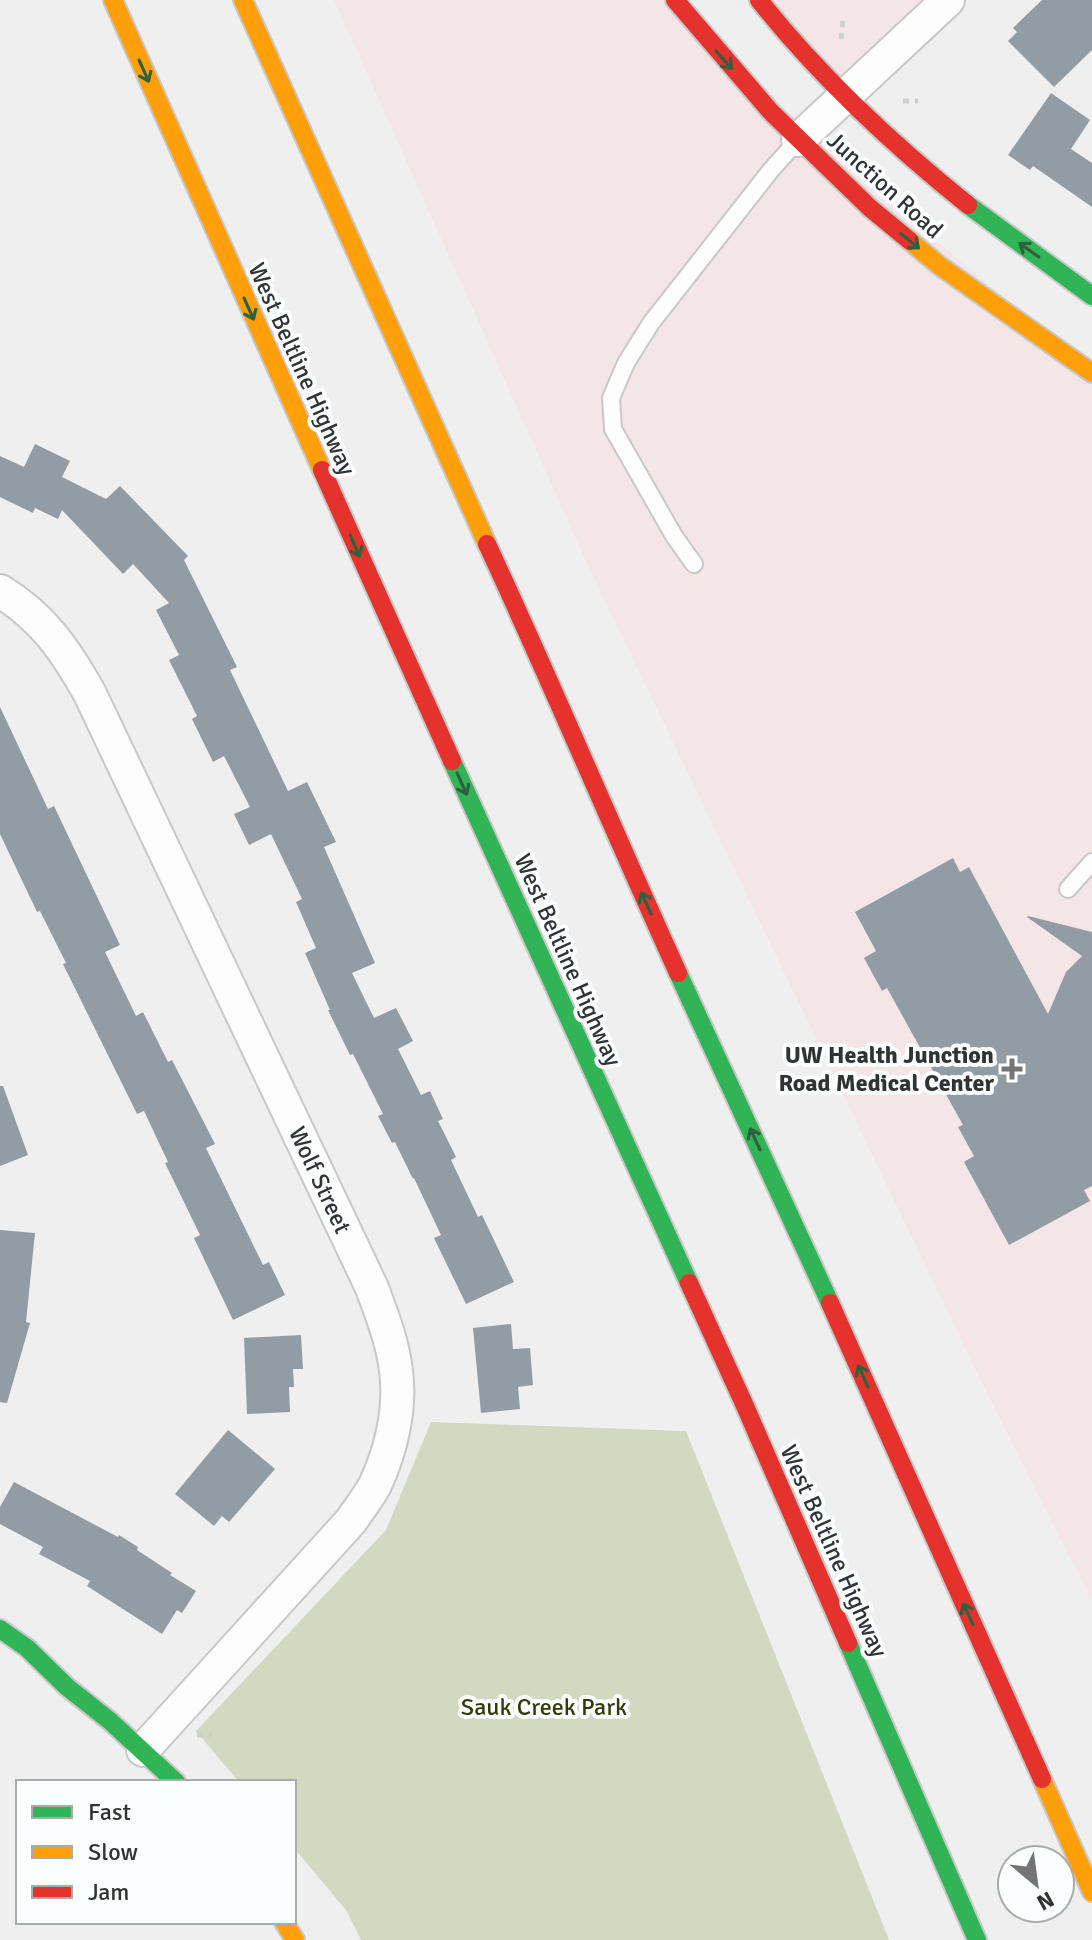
<svg xmlns="http://www.w3.org/2000/svg" width="1092" height="1940" viewBox="0 0 1092 1940" font-family="Signika,sans-serif">
<style>
.commercial{fill:#f4e6e6}
.green{fill:#d3d9c0}
.building{fill:#929ca5}
.lines{fill:none;stroke-linecap:round;stroke-linejoin:round}
.lane-casing{stroke:#c8c8c9;stroke-width:20}
.street-casing{stroke:#c8c8c9;stroke-width:36}
.fast-casing{stroke:#c8c8c9;stroke-width:22}
.slow-casing{stroke:#c8c8c9;stroke-width:22}
.jam-casing{stroke:#c8c8c9;stroke-width:22}
.path{stroke:#cecfcf;stroke-width:5;stroke-dasharray:6 6;stroke-linecap:butt}
.lane{stroke:#fdfdfd;stroke-width:16}
.street{stroke:#fdfdfd;stroke-width:32}
.fast{stroke:#30b455;stroke-width:18}
.slow{stroke:#ff9f0a;stroke-width:18}
.jam{stroke:#e5322d;stroke-width:18}
.oneway{stroke:#31603e}
.poi-dot{fill:#747474;stroke:#fbfdfe;stroke-width:3}
.labels{text-anchor:middle;stroke-width:8;stroke-linejoin:round;paint-order:stroke}
.street-label{font-size:24px;fill:#313232;stroke:#fbfdfe}
.poi-label{font-size:24px;font-weight:bold;fill:#313232;stroke:#fbfdfe;text-anchor:end}
.park-label{font-size:24px;fill:#323a07;stroke:#fbfdfe}
</style>
<rect width="100%" height="100%" fill="#efeff0"/>
<!-- commercial -->
<g class="commercial">
<polygon points="334,0 675,0 727,63 1092,373 1092,1601 984,1387 589,568"/>
<polygon points="759,0 948,0 845,97"/>
</g>
<!-- green -->
<polygon class="green" points="431,1422 686,1431 889,1940 361,1940 346,1910 294,1848 294,1782 239,1782 196,1731 386,1530"/>
<!-- building -->
<g class="building">
<polygon points="1042,0 1092,0 1092,50 1054,87 1008,41 1017,32 1013,28"/>
<polygon points="1051,93 1090,120 1071,149 1092,163 1092,207 1033,166 1030,170 1008,155"/>
<polygon points="35,444 70,461 62,477 106,499 120,486 188,556 184,560 237,667 230,670 288,791 307,782 336,842 324,847 375,963 352,973 374,1018 396,1008 413,1041 398,1049 421,1095 430,1091 443,1119 438,1121 456,1157 451,1160 478,1217 482,1215 514,1282 466,1304 434,1238 441,1235 414,1178 413,1179 395,1142 392,1143 378,1116 383,1114 353,1054 350,1055 328,1010 330,1010 305,953 316,948 296,902 302,899 271,834 249,845 234,814 250,807 224,756 213,762 192,719 197,716 169,660 179,655 156,610 169,603 133,564 123,574 62,510 58,519 35,508 33,513 0,497 0,456 24,467"/>
<polygon points="0,707 48,809 54,806 120,945 105,952 136,1016 143,1012 168,1062 172,1060 215,1144 206,1148 263,1265 269,1262 285,1295 233,1320 194,1238 200,1235 165,1163 168,1162 144,1111 137,1114 63,964 66,963 40,911 37,912 0,834"/>
<polygon points="953,858 960,872 969,867 1048,1014 1066,972 1082,956 1027,917 1028,916 1092,932 1092,1186 1084,1190 1090,1201 1009,1245 964,1162 974,1156 958,1127 963,1125 887,988 882,991 864,958 876,951 855,912"/>
<polygon points="0,1086 3,1086 28,1155 0,1166"/>
<polygon points="0,1230 35,1233 26,1322 30,1323 7,1403 0,1402"/>
<polygon points="511,1324 513,1349 530,1348 533,1385 518,1387 520,1409 481,1413 473,1328"/>
<polygon points="301,1335 303,1369 293,1369 294,1387 289,1387 290,1412 247,1414 244,1338"/>
<polygon points="228,1430 275,1469 229,1522 222,1516 214,1526 175,1494"/>
<polygon points="14,1482 118,1537 119,1535 138,1547 137,1550 172,1573 170,1575 196,1591 182,1613 177,1610 162,1634 87,1586 90,1581 39,1554 43,1547 0,1524 0,1507"/>
</g>
<g class="lines">
<defs>
<g id="lane">
<polyline points="694,564 674,536 613,429 611,398 626,363 651,323 771,170 798,140"/>
<polyline points="1068,889 1092,862"/>
</g>
<g id="street">
<polyline points="798,140 948,0"/>
<path d="M0,591C43,617 66,651 90,694L372,1288C382,1315 393,1343 396,1371C401,1409 391,1451 375,1485C368,1498 359,1509 351,1521L143,1750"/>
</g>
<g id="fast">
<polyline points="968,205 1092,296"/>
<polyline points="452,761 689,1283"/>
<polyline points="678,973 830,1303"/>
<polyline points="0,1629 27,1648 67,1687 110,1721 176,1782"/>
<polyline points="848,1643 977,1940"/>
</g>
<g id="slow">
<polyline points="113,0 322,470"/>
<polyline points="243,0 487,544"/>
<polyline points="910,241 940,266 1092,373"/>
<polyline points="1042,1779 1092,1892"/>
<polyline points="284,1922 295,1940"/>
</g>
<g id="jam">
<polyline points="675,0 771,112 870,208 910,241"/>
<path d="M759,0C820,77 892,144 968,205"/>
<polyline points="322,470 452,761"/>
<path d="M487,544C553,686 613,830 678,973"/>
<polyline points="689,1283 745,1406 848,1643"/>
<polyline points="830,1303 1042,1779"/>
</g>
</defs>
<!-- lane casing -->
<use href="#lane" class="lane-casing"/>
<!-- street casing -->
<use href="#street" class="street-casing"/>
<!-- fast casing -->
<use href="#fast" class="fast-casing"/>
<!-- slow casing -->
<use href="#slow" class="slow-casing"/>
<!-- jam casing -->
<use href="#jam" class="jam-casing"/>
<!-- path -->
<g class="path">
<polyline points="841,39 843,20"/>
<polyline points="903,101 918,101"/>
<polyline points="197,1735 212,1735"/>
</g>
<!-- lane -->
<use href="#lane" class="lane"/>
<!-- street -->
<use href="#street" class="street"/>
<!-- fast -->
<use href="#fast" class="fast"/>
<!-- slow -->
<use href="#slow" class="slow"/>
<!-- jam -->
<use href="#jam" class="jam"/>
</g>
<!-- one-way arrows -->
<defs><path id="oneway-shaft" d="M-6 0H5M1.5-3L5.5 0L1.5 3" fill="none" stroke-width="1.6" stroke-linecap="round" stroke-linejoin="round" transform="scale(2)"/></defs>
<g class="oneway">
<use href="#oneway-shaft" transform="translate(724 60) rotate(49)"/>
<use href="#oneway-shaft" transform="translate(144 71) rotate(66)"/>
<use href="#oneway-shaft" transform="translate(910 241) rotate(39)"/>
<use href="#oneway-shaft" transform="translate(1029 250) rotate(-144)"/>
<use href="#oneway-shaft" transform="translate(249 309) rotate(66)"/>
<use href="#oneway-shaft" transform="translate(355 546) rotate(66)"/>
<use href="#oneway-shaft" transform="translate(462 784) rotate(66)"/>
<use href="#oneway-shaft" transform="translate(646 903) rotate(-115)"/>
<use href="#oneway-shaft" transform="translate(755 1139) rotate(-115)"/>
<use href="#oneway-shaft" transform="translate(863 1376) rotate(-114)"/>
<use href="#oneway-shaft" transform="translate(968 1614) rotate(-115)"/>
</g>
<!-- markers -->
<path class="poi-dot" d="M1008 1057h8v8h8v8h-8v8h-8v-8h-8v-8h8z"/>
<g class="labels">
<!-- street labels -->
<g class="street-label">
<text transform="translate(885 185) rotate(42)" y="8">Junction Road</text>
<text transform="translate(302 369) rotate(66)" y="8">West Beltline Highway</text>
<text transform="translate(568 960) rotate(66)" y="8">West Beltline Highway</text>
<text transform="translate(320 1180) rotate(65)" y="8">Wolf Street</text>
<text transform="translate(834 1551) rotate(66)" y="8">West Beltline Highway</text>
</g>
<!-- poi labels -->
<g class="poi-label">
<text x="994" y="1063">UW Health Junction<tspan x="994" dy="28">Road Medical Center</tspan></text>
</g>
<!-- park labels -->
<g class="park-label">
<text x="544" y="1715">Sauk Creek Park</text>
</g>
</g>
<!-- legend -->
<rect x="16" y="1780" width="280" height="144" fill="#fbfdfe" stroke="#aaacac" stroke-width="2"/>
<rect x="32" y="1806" width="40" height="12" fill="#30b455" stroke="#aaacac" stroke-width="2"/>
<text x="88" y="1820" font-size="24" fill="#313232">Fast</text>
<rect x="32" y="1846" width="40" height="12" fill="#ff9f0a" stroke="#aaacac" stroke-width="2"/>
<text x="88" y="1860" font-size="24" fill="#313232">Slow</text>
<rect x="32" y="1886" width="40" height="12" fill="#e5322d" stroke="#aaacac" stroke-width="2"/>
<text x="88" y="1900" font-size="24" fill="#313232">Jam</text>
<!-- north arrow -->
<g transform="translate(1036 1884) rotate(151)"><circle r="38" fill="#fbfdfe" stroke="#aaacac" stroke-width="2"/>
<path d="M0-6L14 30L0 20L-14 30Z" fill="#747474"/>
<text y="-12" font-size="22" font-weight="bold" text-anchor="middle" fill="#313232">N</text>
</g>
</svg>
